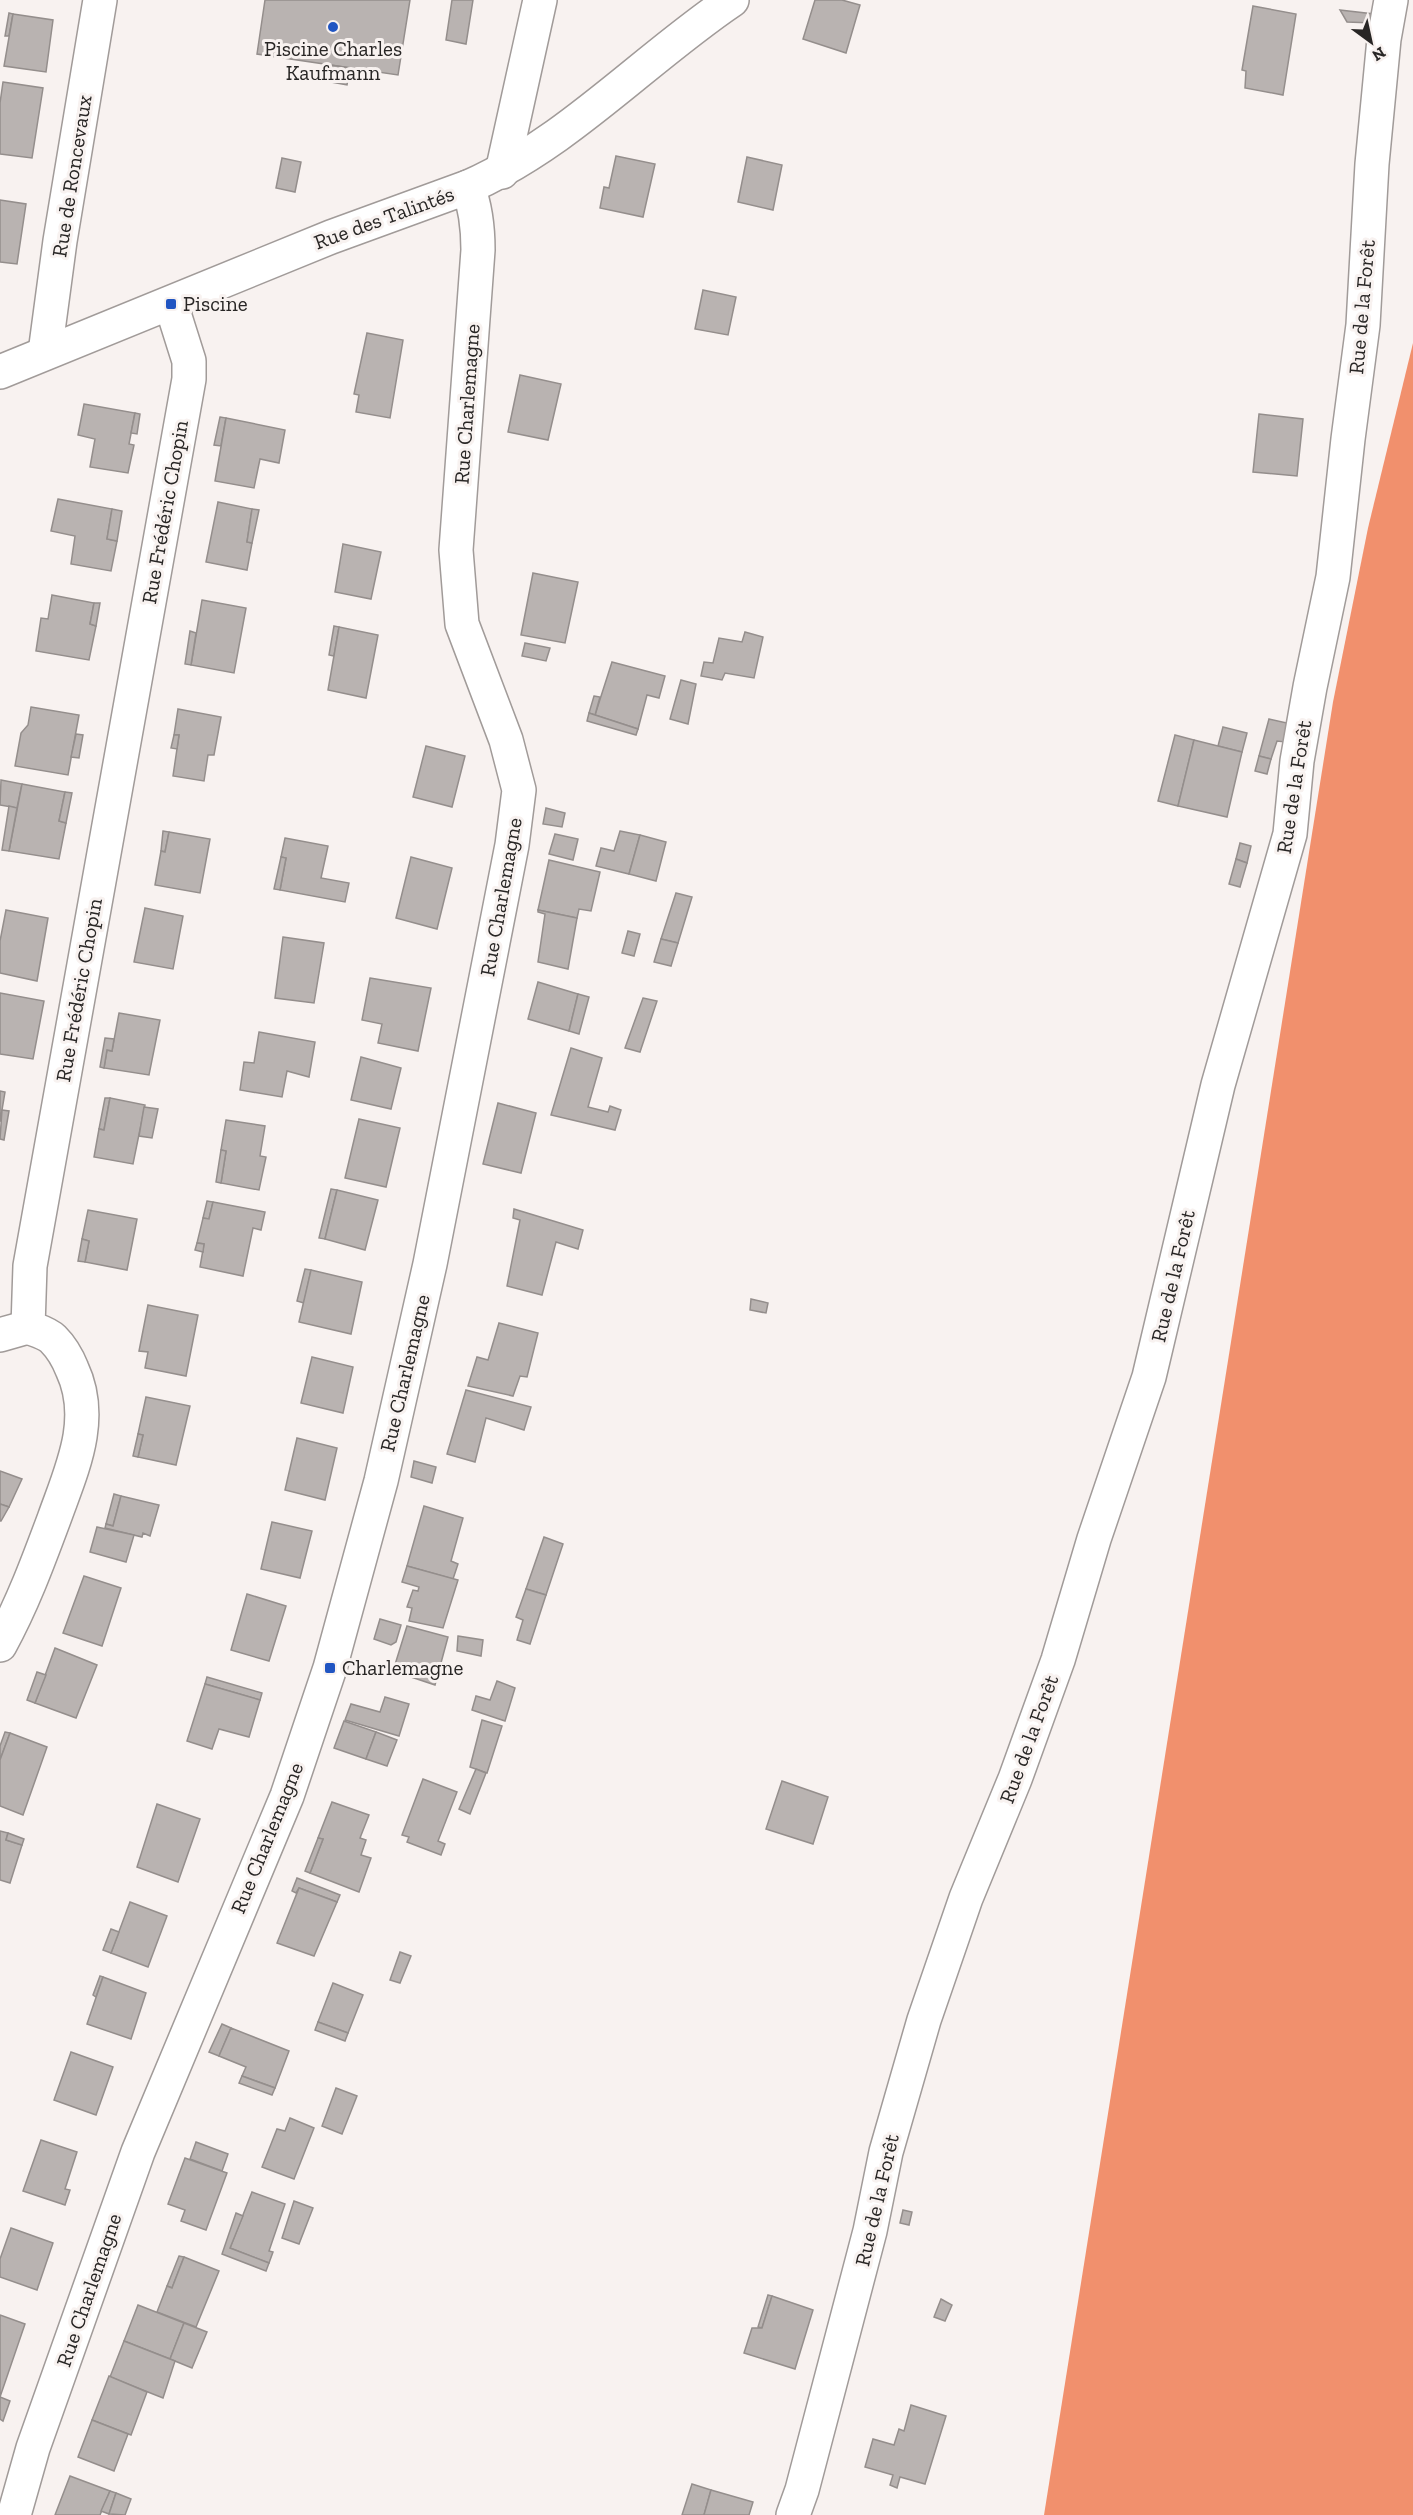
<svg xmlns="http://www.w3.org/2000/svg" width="1413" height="2515" viewBox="0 0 1413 2515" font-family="'Zilla Slab',serif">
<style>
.forest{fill:#f1906d}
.building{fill:#b9b3b1;stroke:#948e8c;stroke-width:1.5}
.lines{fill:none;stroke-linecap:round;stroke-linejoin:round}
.street-casing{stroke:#a19b99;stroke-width:36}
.secondary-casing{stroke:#a19b99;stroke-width:36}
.street{stroke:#fff;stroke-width:33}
.secondary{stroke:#fff;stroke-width:33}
.poi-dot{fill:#2055c2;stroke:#f8f2f0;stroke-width:2}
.labels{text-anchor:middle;stroke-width:6;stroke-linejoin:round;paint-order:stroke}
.poi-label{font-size:21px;fill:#282625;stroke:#f8f2f0;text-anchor:start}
.street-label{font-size:21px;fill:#282625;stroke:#f8f2f0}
</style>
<rect width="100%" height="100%" fill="#f8f2f0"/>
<!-- forest -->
<polygon class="forest" points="1413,343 1413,2515 1044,2515 1333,702 1368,528"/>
<!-- building -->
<g class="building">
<polygon points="265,0 410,0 398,75 257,54"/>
<polygon points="452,0 473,0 466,44 446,40"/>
<polygon points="815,0 842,0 860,5 846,53 803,39"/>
<polygon points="1253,6 1296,14 1283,95 1245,88 1246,71 1242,70"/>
<polygon points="1340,10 1374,14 1373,23 1347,22"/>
<polygon points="9,13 13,14 9,36 5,36"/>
<polygon points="13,14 53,20 46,72 4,66"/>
<polygon points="323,64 350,68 347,85 319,80"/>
<polygon points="3,82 43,88 32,158 0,154 0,103"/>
<polygon points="616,156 655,164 643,217 600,208 604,187 609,188"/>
<polygon points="747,157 782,165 773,210 738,202"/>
<polygon points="282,158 301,162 295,192 276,188"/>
<polygon points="0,200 26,204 17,264 0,262"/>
<polygon points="703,290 736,297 728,335 695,329"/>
<polygon points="367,333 403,340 390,418 356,412 359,395 354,394"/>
<polygon points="520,375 561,384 548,440 508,432"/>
<polygon points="84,404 135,413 129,444 134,445 128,473 90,467 95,439 78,435"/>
<polygon points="135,413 140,414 137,434 131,433"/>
<polygon points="1259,414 1303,419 1297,476 1253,472"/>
<polygon points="220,417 226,418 221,446 214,445"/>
<polygon points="226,418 285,430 279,463 260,459 254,488 215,481"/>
<polygon points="58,499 112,509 107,539 117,541 111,571 71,564 75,536 51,531"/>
<polygon points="218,502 252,509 247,542 252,543 247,570 206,562"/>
<polygon points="112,509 122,511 117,541 107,539"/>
<polygon points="252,509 259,510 252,543 247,542"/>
<polygon points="343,544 381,552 371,599 335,592"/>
<polygon points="533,573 578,582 565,643 521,635"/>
<polygon points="52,595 94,603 90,624 96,626 89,660 36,651 41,618 48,619"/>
<polygon points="202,600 246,608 234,673 191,665"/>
<polygon points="94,603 100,603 96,626 90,624"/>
<polygon points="334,626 339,627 334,656 329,655"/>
<polygon points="339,627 378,635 366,698 328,690"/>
<polygon points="190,631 196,633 191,665 185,664"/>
<polygon points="745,632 763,637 754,678 725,673 722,680 701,676 704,662 713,663 719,638 742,642"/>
<polygon points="525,643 550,648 546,661 522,656"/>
<polygon points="612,662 665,676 659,698 647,695 638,729 595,715"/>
<polygon points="681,680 696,684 688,724 670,719"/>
<polygon points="594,696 600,697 595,715 589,713"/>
<polygon points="31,707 79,715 68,775 15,766 21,733 28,725"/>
<polygon points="178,709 221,717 214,755 208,755 204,781 173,776 179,735 174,735"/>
<polygon points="589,713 638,729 636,735 587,721"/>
<polygon points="1269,719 1287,723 1285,742 1277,741 1271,759 1259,756"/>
<polygon points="1223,727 1247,733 1242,752 1218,746"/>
<polygon points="76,734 83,735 79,758 71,757"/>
<polygon points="174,735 179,735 177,749 171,748"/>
<polygon points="1175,735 1194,740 1178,806 1158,801"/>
<polygon points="1194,740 1242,752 1227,817 1178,806"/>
<polygon points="426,746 465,756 452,807 413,797"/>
<polygon points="1259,756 1271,759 1267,774 1255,771"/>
<polygon points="1,780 22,784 17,808 0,805"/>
<polygon points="22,784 65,792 59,821 66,823 59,859 9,851"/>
<polygon points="65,792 72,793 66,823 59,821"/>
<polygon points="9,806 17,808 9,851 2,850"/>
<polygon points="546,808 565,813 562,827 543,824"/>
<polygon points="163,831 169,832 165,852 161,851"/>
<polygon points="620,831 640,835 629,874 596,866 601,848 614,851"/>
<polygon points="169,832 210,839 200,893 155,885 161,851 165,852"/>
<polygon points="555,834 578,839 573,860 549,854"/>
<polygon points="640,835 666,842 656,881 629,874"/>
<polygon points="285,838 328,846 321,878 349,883 345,902 280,890 286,858 281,857"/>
<polygon points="1240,843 1251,846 1247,863 1236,859"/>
<polygon points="281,857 286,858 280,890 274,889"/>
<polygon points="411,857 452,868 437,929 396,918"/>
<polygon points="1236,859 1247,863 1240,887 1229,884"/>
<polygon points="549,860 600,872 591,911 579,909 577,918 538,910"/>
<polygon points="676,893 692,897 678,943 661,939"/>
<polygon points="145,908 183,916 173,969 134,962"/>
<polygon points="6,910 48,918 37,981 0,973 0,941"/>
<polygon points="538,910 577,918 568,969 538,962 545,914 538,912"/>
<polygon points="628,931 640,934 634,956 622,953"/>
<polygon points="283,937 324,943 314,1003 275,998"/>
<polygon points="661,939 678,943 671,966 654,962"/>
<polygon points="370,978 431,988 418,1051 378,1043 382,1024 362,1020"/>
<polygon points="538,982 578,994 569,1031 528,1019"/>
<polygon points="0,993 44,1001 33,1059 0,1054"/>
<polygon points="578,994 589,997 579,1034 569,1031"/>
<polygon points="643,998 657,1001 640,1052 625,1048"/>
<polygon points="119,1013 160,1020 149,1075 104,1068 107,1050 112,1051"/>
<polygon points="259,1032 315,1042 309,1077 287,1071 282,1097 240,1090 244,1062 254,1063"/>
<polygon points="105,1038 114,1039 112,1051 107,1050 104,1068 100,1067"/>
<polygon points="571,1048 602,1058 588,1107 608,1112 610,1106 621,1110 615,1130 551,1115"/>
<polygon points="361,1057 401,1068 391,1109 351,1100"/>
<polygon points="0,1091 5,1092 0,1122"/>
<polygon points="105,1098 110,1098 104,1130 99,1129"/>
<polygon points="110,1098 145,1105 133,1164 94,1157 99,1129 104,1130"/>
<polygon points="498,1103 536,1113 521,1173 483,1164"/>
<polygon points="144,1107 158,1109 152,1138 139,1136"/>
<polygon points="2,1110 9,1111 4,1140 0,1139"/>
<polygon points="359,1119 400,1128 386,1187 345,1178"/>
<polygon points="226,1120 265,1126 260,1156 266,1157 259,1190 221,1183 226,1151 221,1150"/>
<polygon points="221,1150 226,1151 221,1183 216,1182"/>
<polygon points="331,1189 337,1190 325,1239 319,1238"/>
<polygon points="337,1190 378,1200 365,1250 325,1239"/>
<polygon points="207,1201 213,1202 209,1219 203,1218"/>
<polygon points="213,1202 265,1212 261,1230 253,1228 243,1276 200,1267 204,1244 197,1243 203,1218 209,1219"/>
<polygon points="514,1209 583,1230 578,1249 556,1242 542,1295 507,1286 520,1220 513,1218"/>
<polygon points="88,1210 137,1219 127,1270 85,1262 89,1241 82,1239"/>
<polygon points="82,1239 89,1241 85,1262 78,1261"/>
<polygon points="197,1243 204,1244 203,1252 195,1250"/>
<polygon points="305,1269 311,1270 304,1303 297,1301"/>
<polygon points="311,1270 362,1282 351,1334 299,1322"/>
<polygon points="751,1299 768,1303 766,1313 750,1310"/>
<polygon points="148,1305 198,1315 186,1376 145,1368 148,1352 139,1351"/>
<polygon points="499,1323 538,1333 527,1377 520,1376 513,1396 468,1386 477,1357 488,1360"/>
<polygon points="312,1357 353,1367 343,1413 301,1403"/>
<polygon points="466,1390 531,1407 524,1430 486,1418 475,1462 447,1454"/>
<polygon points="146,1397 190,1406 176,1465 138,1457 143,1435 138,1434"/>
<polygon points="138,1434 143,1435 138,1457 133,1456"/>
<polygon points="297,1438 337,1448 325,1500 285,1490"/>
<polygon points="414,1461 436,1467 432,1483 411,1477"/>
<polygon points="0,1471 22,1479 9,1507 0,1504"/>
<polygon points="114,1494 121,1496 113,1526 106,1524"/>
<polygon points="121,1496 159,1505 150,1536 143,1533 142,1537 105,1528 106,1524 113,1526"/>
<polygon points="0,1504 9,1507 1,1521 0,1521"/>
<polygon points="424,1506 463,1518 451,1561 458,1564 453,1579 407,1566"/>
<polygon points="272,1522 312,1531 300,1578 261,1569"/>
<polygon points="97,1527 134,1535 126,1562 90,1552"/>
<polygon points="544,1537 563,1544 546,1595 526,1589"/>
<polygon points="407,1566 458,1580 443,1628 409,1621 412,1608 407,1607 413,1590 418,1591 419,1587 402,1582"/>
<polygon points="84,1576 121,1588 102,1646 63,1633"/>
<polygon points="526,1589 546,1595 530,1644 517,1640 523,1620 516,1617"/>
<polygon points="247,1594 286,1606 269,1661 231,1650"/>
<polygon points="380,1619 401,1625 396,1642 391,1645 374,1639"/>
<polygon points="407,1626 448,1637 435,1685 393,1671"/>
<polygon points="458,1636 483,1640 481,1656 457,1651"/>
<polygon points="55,1648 97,1665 76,1718 35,1703"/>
<polygon points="37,1672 46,1675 35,1703 27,1700"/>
<polygon points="207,1677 262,1693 260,1700 205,1684"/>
<polygon points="497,1681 515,1688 505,1721 472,1710 476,1696 490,1700"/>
<polygon points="205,1684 260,1700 249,1737 219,1729 212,1749 187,1741"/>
<polygon points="385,1697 409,1704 399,1736 345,1720 351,1704 380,1712"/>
<polygon points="482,1720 502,1726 487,1773 470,1767"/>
<polygon points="344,1721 376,1732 366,1759 334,1748"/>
<polygon points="5,1732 10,1733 0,1760 0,1746"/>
<polygon points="376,1732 397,1740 387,1766 366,1759"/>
<polygon points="10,1733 47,1747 23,1815 0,1806 0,1760"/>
<polygon points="476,1769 486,1773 470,1814 459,1809"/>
<polygon points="423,1779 457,1792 438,1841 445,1844 441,1855 407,1842 409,1837 402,1835"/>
<polygon points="782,1781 828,1797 813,1844 766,1829"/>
<polygon points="332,1802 369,1815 360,1838 366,1840 361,1855 371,1858 359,1892 310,1873 323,1839 318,1838"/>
<polygon points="157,1804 200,1819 178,1882 137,1867"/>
<polygon points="0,1831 8,1833 6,1840 22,1845 10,1883 0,1880"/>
<polygon points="8,1833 24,1839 22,1845 6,1840"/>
<polygon points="318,1838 323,1839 310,1873 305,1871"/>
<polygon points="297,1878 340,1895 337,1902 299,1888 296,1893 292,1891"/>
<polygon points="299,1888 337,1902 314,1956 277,1943"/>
<polygon points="130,1902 167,1916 148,1967 111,1953"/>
<polygon points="111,1929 119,1932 111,1953 103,1950"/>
<polygon points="400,1952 411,1956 400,1983 390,1980"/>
<polygon points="100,1976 103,1977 96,1997 93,1995"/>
<polygon points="103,1977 146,1993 131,2039 87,2024"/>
<polygon points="333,1983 363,1995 348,2033 318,2022"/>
<polygon points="318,2022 348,2033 345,2041 315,2030"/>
<polygon points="222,2024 231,2028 219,2056 209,2052"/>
<polygon points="231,2028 289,2051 275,2088 242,2076 246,2067 219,2056"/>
<polygon points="71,2052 113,2067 96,2115 54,2100"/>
<polygon points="242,2076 275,2088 272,2095 239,2083"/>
<polygon points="336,2088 357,2096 342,2134 322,2126"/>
<polygon points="290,2118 314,2128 294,2179 262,2167 277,2129 285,2131"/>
<polygon points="41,2140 77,2152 65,2189 70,2190 65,2205 23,2191"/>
<polygon points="196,2142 228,2154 222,2171 190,2159"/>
<polygon points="185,2158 227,2173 206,2230 181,2221 185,2210 168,2204"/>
<polygon points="252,2192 285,2204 269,2251 273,2252 269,2263 230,2248"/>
<polygon points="294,2201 313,2208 299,2244 282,2238"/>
<polygon points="903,2210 912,2212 909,2225 900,2223"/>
<polygon points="236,2213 243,2216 230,2248 269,2263 266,2271 222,2254"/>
<polygon points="11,2228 53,2243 37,2290 0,2277 0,2259"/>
<polygon points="179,2256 184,2257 172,2288 167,2286"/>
<polygon points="184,2257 219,2271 196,2327 157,2312 167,2286 172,2288"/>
<polygon points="768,2295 772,2296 762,2328 758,2327"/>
<polygon points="772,2296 813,2310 795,2369 744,2353 752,2328 762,2328"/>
<polygon points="941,2299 952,2305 945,2321 934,2317"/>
<polygon points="138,2305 184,2323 170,2359 124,2341"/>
<polygon points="0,2315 25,2324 0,2397"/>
<polygon points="184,2323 207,2332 192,2368 170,2359"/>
<polygon points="124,2341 175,2361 163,2398 110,2377"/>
<polygon points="109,2376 147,2392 131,2435 92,2420"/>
<polygon points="0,2397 10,2401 3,2421 0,2419"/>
<polygon points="911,2405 946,2416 925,2484 900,2477 897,2488 890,2485 893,2475 865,2467 873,2439 894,2445 899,2429 904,2431"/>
<polygon points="92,2420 128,2434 114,2471 78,2457"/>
<polygon points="70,2476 110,2491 100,2515 55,2515"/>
<polygon points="692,2484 711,2490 704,2515 682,2515"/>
<polygon points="711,2490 753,2502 749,2515 704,2515"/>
<polygon points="110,2491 116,2493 109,2514 101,2511"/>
<polygon points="116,2493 131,2499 125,2515 109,2514"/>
</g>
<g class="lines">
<defs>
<g id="street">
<polyline points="502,172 540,0"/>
<path d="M468,187C568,143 643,60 732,0"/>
<polyline points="45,353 60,241 100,0"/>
<polyline points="0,1335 28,1327"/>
<path d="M0,1645C22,1605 38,1562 54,1519C71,1471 96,1420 72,1369C68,1359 61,1347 53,1339C47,1333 35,1330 28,1327L30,1266L189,379V361L171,304"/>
<polyline points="793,2515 802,2490 870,2231 886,2152 924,2020 966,1898 1015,1779 1058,1660 1094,1539 1149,1377 1218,1085 1290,834 1297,761 1310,687 1333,577 1348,439 1363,325 1372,164 1384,39 1391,0"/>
</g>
<path id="secondary" d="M0,372L331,237L468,187C476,208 478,228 478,250L456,550L462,624L506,740L519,790L512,845L430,1264L381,1481L330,1668L287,1796L138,2152L33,2448L14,2515"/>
</defs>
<!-- street casing -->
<use href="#street" class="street-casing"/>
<!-- secondary casing -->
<use href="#secondary" class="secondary-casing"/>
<!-- street -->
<use href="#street" class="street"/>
<!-- secondary -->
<use href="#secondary" class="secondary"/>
</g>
<!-- markers -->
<g class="poi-dot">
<circle cx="333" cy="27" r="6"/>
<rect x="165" y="298" width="12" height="12" rx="3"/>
<rect x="324" y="1662" width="12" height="12" rx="3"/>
</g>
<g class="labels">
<!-- poi labels -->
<g class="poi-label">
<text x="333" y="56" text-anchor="middle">Piscine Charles<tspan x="333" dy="24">Kaufmann</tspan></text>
<text x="183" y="311">Piscine</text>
<text x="342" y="1675">Charlemagne</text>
</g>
<!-- street labels -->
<g class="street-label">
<text transform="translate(72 176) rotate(-81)" y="7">Rue de Roncevaux</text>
<text transform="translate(384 218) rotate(-20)" y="7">Rue des Talintés</text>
<text transform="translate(1362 307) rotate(-85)" y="7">Rue de la Forêt</text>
<text transform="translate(467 404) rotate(-86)" y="7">Rue Charlemagne</text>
<text transform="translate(165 512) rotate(-80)" y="7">Rue Frédéric Chopin</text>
<text transform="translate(1294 787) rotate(-81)" y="7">Rue de la Forêt</text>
<text transform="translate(501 897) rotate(-80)" y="7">Rue Charlemagne</text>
<text transform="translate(79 990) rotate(-80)" y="7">Rue Frédéric Chopin</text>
<text transform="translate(1173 1276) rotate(-77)" y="7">Rue de la Forêt</text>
<text transform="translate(405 1373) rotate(-77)" y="7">Rue Charlemagne</text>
<text transform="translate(1029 1739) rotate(-70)" y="7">Rue de la Forêt</text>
<text transform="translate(267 1838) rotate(-68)" y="7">Rue Charlemagne</text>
<text transform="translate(877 2200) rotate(-77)" y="7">Rue de la Forêt</text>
<text transform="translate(89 2290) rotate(-71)" y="7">Rue Charlemagne</text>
</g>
</g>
<!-- north arrow -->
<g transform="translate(1371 42) rotate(147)" stroke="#f8f2f0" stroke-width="4.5" paint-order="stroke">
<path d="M0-4.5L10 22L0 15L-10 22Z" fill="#282625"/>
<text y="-9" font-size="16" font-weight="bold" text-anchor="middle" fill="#282625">N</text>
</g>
</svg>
